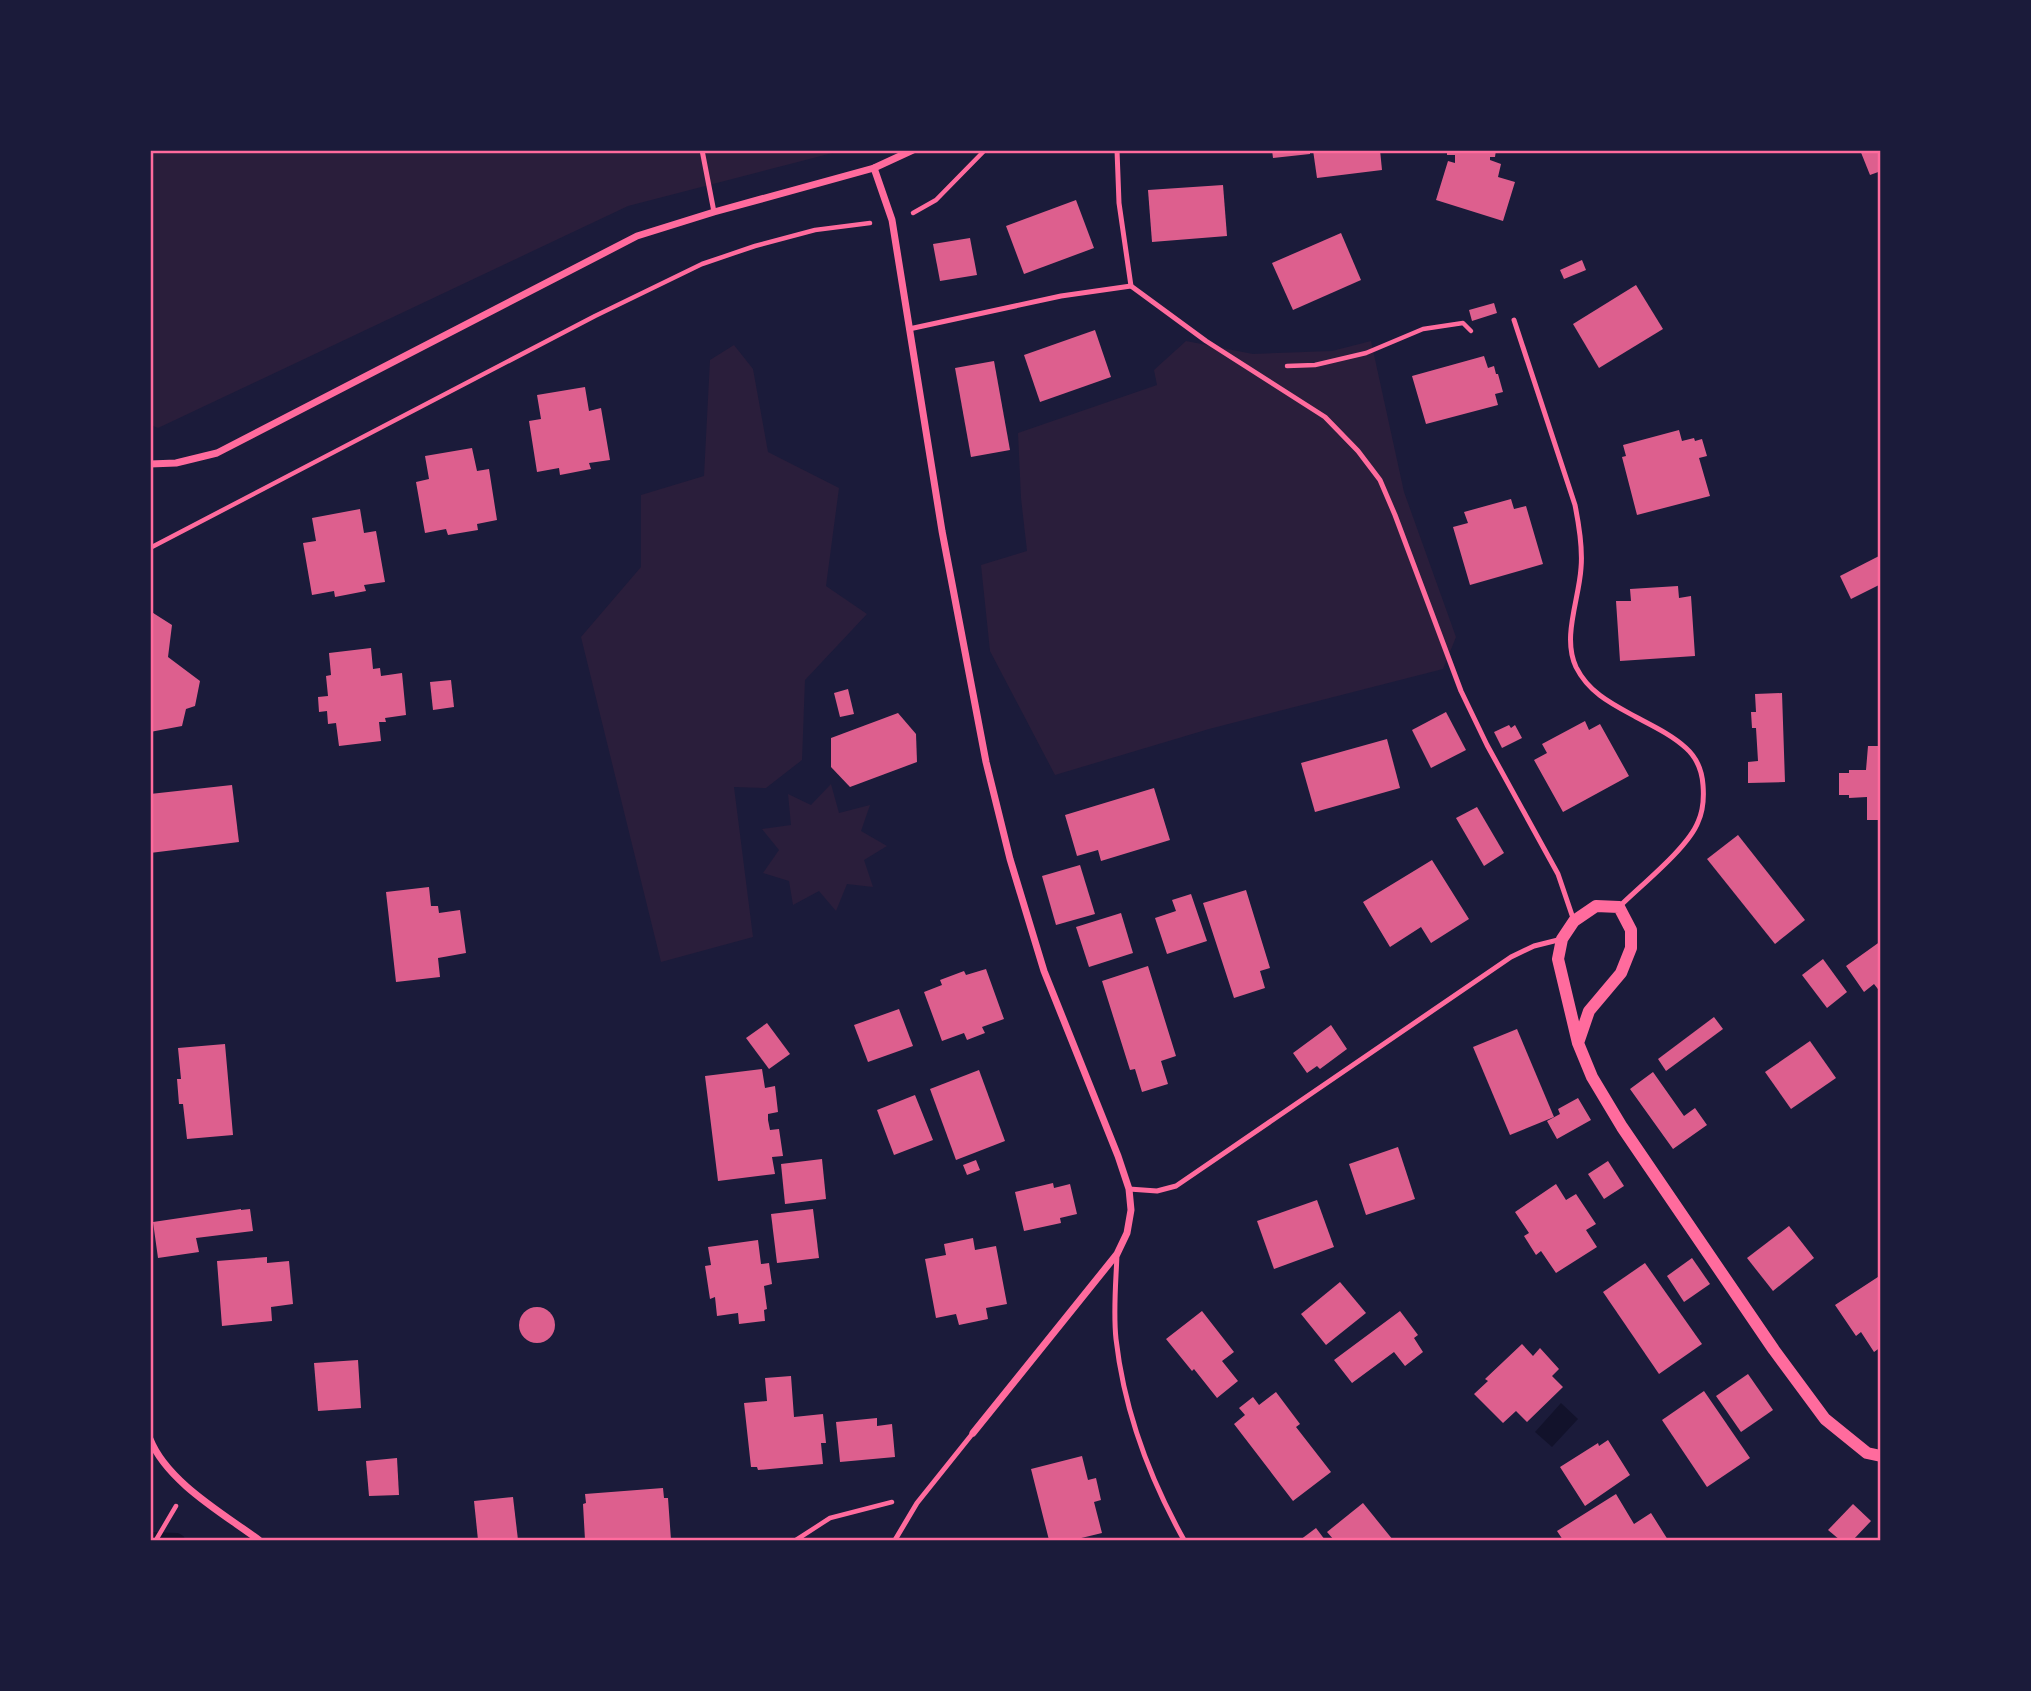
<svg xmlns="http://www.w3.org/2000/svg" width="2031" height="1691" viewBox="0 0 2031 1691" font-family="'Open Sans',sans-serif">
<style>
.green{fill:#2a1e3b}
.water{fill:#12122b}
.lines{fill:none;stroke-linecap:round;stroke-linejoin:round}
.stream{stroke:#12122b;stroke-width:10}
.building{fill:#dd5f8e}
.path{stroke:#ff6b9d;stroke-width:4.5}
.service{stroke:#ff6b9d;stroke-width:5}
.minor{stroke:#ff6b9d;stroke-width:7}
.tertiary{stroke:#ff6b9d;stroke-width:12}
.neatline{fill:none;stroke:#ff6b9d;stroke-width:2.5}
</style>
<rect width="100%" height="100%" fill="#1b1b3a"/>
<!-- green -->
<g class="green">
<polygon points="151,151 840,151 628,206 158,428 151,425"/>
<polygon points="1186,341 1253,354 1332,351 1371,341 1404,492 1456,637 1443,669 1209,729 1055,775 990,651 981,565 1027,551 1021,498 1018,433 1157,385 1154,370"/>
<polygon points="734,345 753,369 768,452 839,488 826,586 867,614 805,680 802,760 766,788 734,787 753,937 661,962 581,637 641,567 641,495 704,476 710,360"/>
<polygon points="831,784 839,813 870,805 861,831 887,846 864,860 873,887 847,884 836,911 819,891 793,905 789,881 763,873 779,850 762,829 791,825 788,794 811,805"/>
</g>
<!-- water -->
<polygon class="water" points="1561,1403 1578,1419 1552,1447 1535,1432"/>
<g class="lines">
<!-- stream -->
<polyline class="stream" points="150,1537 177,1538 180,1540"/>
</g>
<!-- building -->
<g class="building">
<polygon points="1272,150 1310,150 1310,154 1273,158"/>
<polygon points="1313,150 1380,150 1382,170 1317,178"/>
<polygon points="1447,150 1496,150 1495,157 1490,157 1490,160 1501,164 1498,177 1515,182 1503,221 1436,200 1448,161 1455,163 1455,155 1447,155"/>
<polygon points="1860,150 1881,150 1881,171 1870,175"/>
<polygon points="1223,185 1227,236 1152,242 1148,190"/>
<polygon points="1076,200 1094,248 1024,274 1006,226"/>
<polygon points="1341,233 1361,280 1293,310 1272,263"/>
<polygon points="970,238 977,275 940,281 933,244"/>
<polygon points="1582,260 1586,270 1564,279 1560,270"/>
<polygon points="1636,285 1663,329 1599,368 1573,324"/>
<polygon points="1494,303 1497,313 1472,321 1469,310"/>
<polygon points="1095,330 1111,377 1040,402 1024,355"/>
<polygon points="1484,356 1488,368 1494,366 1496,374 1498,374 1503,392 1495,394 1498,405 1426,424 1412,376"/>
<polygon points="994,361 1010,450 971,457 955,368"/>
<polygon points="585,387 589,411 601,408 610,460 589,463 591,469 560,475 559,468 537,472 529,421 541,419 537,395"/>
<polygon points="1679,430 1682,441 1694,438 1695,441 1702,439 1707,456 1699,458 1710,496 1637,515 1622,457 1626,456 1623,445"/>
<polygon points="472,448 477,471 489,469 497,520 477,524 478,530 448,535 446,529 425,533 416,482 429,479 425,456"/>
<polygon points="1511,499 1514,509 1526,506 1543,564 1470,585 1453,527 1468,523 1464,512"/>
<polygon points="360,509 364,533 376,531 385,582 364,585 366,591 335,597 334,591 312,595 303,543 316,541 312,518"/>
<polygon points="1881,555 1881,584 1851,599 1840,576"/>
<polygon points="1678,586 1679,598 1691,596 1695,656 1620,661 1616,601 1631,601 1630,589"/>
<polygon points="150,611 172,625 168,657 200,681 195,706 186,709 182,726 150,732"/>
<polygon points="371,648 373,669 380,668 381,676 402,673 406,715 385,718 386,722 379,722 381,741 339,746 336,723 328,724 327,711 319,712 318,697 328,696 326,676 331,675 329,653"/>
<polygon points="451,680 454,707 433,710 430,682"/>
<polygon points="848,689 854,714 840,717 834,693"/>
<polygon points="1782,693 1785,782 1748,783 1748,762 1758,761 1756,728 1752,728 1751,712 1756,712 1755,694"/>
<polygon points="1446,712 1466,750 1431,768 1412,730"/>
<polygon points="898,713 916,734 917,762 850,787 831,767 831,738"/>
<polygon points="1585,721 1589,730 1600,724 1629,776 1563,812 1534,760 1547,753 1542,744"/>
<polygon points="1509,725 1511,728 1515,725 1522,738 1502,748 1494,732"/>
<polygon points="1387,739 1400,788 1315,812 1301,763"/>
<polygon points="1868,746 1881,746 1881,820 1867,820 1867,797 1849,798 1849,795 1839,795 1839,773 1849,773 1849,770 1866,770"/>
<polygon points="232,785 239,842 150,853 150,794"/>
<polygon points="1154,788 1170,840 1101,861 1098,850 1077,856 1065,815"/>
<polygon points="1477,807 1504,853 1484,866 1456,818"/>
<polygon points="1738,835 1805,920 1775,944 1707,859"/>
<polygon points="1432,860 1469,919 1431,943 1421,927 1390,947 1363,902"/>
<polygon points="1080,865 1095,914 1056,925 1042,876"/>
<polygon points="429,887 431,906 438,906 439,913 460,910 466,953 438,958 440,977 396,982 386,892"/>
<polygon points="1246,890 1270,968 1260,971 1265,988 1234,998 1203,903"/>
<polygon points="1191,894 1207,941 1167,954 1155,918 1176,911 1172,900"/>
<polygon points="1121,913 1133,953 1089,967 1076,927"/>
<polygon points="1881,941 1881,993 1874,984 1864,992 1846,966"/>
<polygon points="1823,959 1847,992 1827,1008 1802,975"/>
<polygon points="1148,966 1176,1056 1161,1061 1168,1084 1142,1092 1135,1069 1130,1070 1102,981"/>
<polygon points="986,969 1004,1019 982,1027 985,1033 967,1040 964,1033 942,1041 924,992 942,985 940,980 964,971 966,975"/>
<polygon points="899,1009 913,1046 868,1062 854,1025"/>
<polygon points="1714,1017 1723,1029 1666,1071 1658,1059"/>
<polygon points="767,1023 790,1054 769,1069 746,1038"/>
<polygon points="1331,1025 1347,1049 1320,1069 1317,1066 1307,1073 1293,1053"/>
<polygon points="1517,1029 1554,1117 1510,1135 1473,1047"/>
<polygon points="1810,1041 1836,1078 1791,1109 1765,1072"/>
<polygon points="225,1044 233,1135 187,1139 183,1104 179,1104 177,1079 181,1079 178,1048"/>
<polygon points="762,1069 765,1088 775,1086 778,1112 768,1114 768,1120 770,1130 779,1129 783,1156 772,1157 775,1174 718,1181 705,1076"/>
<polygon points="979,1070 1005,1141 956,1160 930,1089"/>
<polygon points="1653,1072 1684,1116 1695,1108 1707,1125 1673,1149 1630,1089"/>
<polygon points="915,1095 933,1140 894,1155 877,1110"/>
<polygon points="1578,1098 1591,1120 1557,1139 1547,1121 1560,1114 1558,1109"/>
<polygon points="1398,1147 1415,1199 1366,1215 1349,1164"/>
<polygon points="822,1159 826,1199 785,1204 781,1164"/>
<polygon points="976,1160 980,1170 967,1175 963,1165"/>
<polygon points="1608,1161 1624,1186 1604,1199 1588,1174"/>
<polygon points="1053,1183 1054,1188 1070,1184 1077,1214 1060,1218 1061,1223 1024,1231 1015,1192"/>
<polygon points="1556,1184 1566,1200 1576,1194 1596,1224 1586,1230 1597,1247 1556,1273 1541,1251 1536,1255 1524,1236 1529,1233 1515,1212"/>
<polygon points="1317,1200 1334,1247 1274,1269 1257,1221"/>
<polygon points="241,1209 241,1210 250,1209 253,1231 196,1238 199,1252 158,1258 153,1222"/>
<polygon points="813,1209 819,1258 777,1263 771,1214"/>
<polygon points="1789,1226 1814,1258 1773,1291 1747,1258"/>
<polygon points="973,1238 975,1250 996,1246 1007,1304 986,1308 988,1319 959,1325 956,1314 936,1318 925,1259 946,1255 944,1244"/>
<polygon points="758,1240 761,1264 769,1263 772,1284 764,1286 767,1309 764,1310 765,1321 739,1324 738,1313 717,1316 715,1297 710,1299 705,1266 711,1265 708,1247"/>
<polygon points="267,1257 267,1263 289,1261 293,1304 271,1307 272,1321 222,1326 217,1261"/>
<polygon points="1692,1258 1710,1284 1684,1302 1667,1276"/>
<polygon points="1645,1263 1702,1344 1659,1374 1603,1292"/>
<polygon points="1881,1275 1881,1347 1874,1352 1861,1332 1856,1336 1835,1305"/>
<polygon points="1340,1282 1366,1313 1326,1345 1301,1314"/>
<circle cx="537" cy="1325" r="18"/>
<polygon points="1202,1311 1234,1352 1222,1361 1238,1381 1217,1398 1194,1369 1192,1371 1166,1339"/>
<polygon points="1400,1311 1418,1335 1414,1338 1423,1352 1405,1366 1394,1352 1352,1383 1334,1360"/>
<polygon points="1522,1344 1533,1356 1540,1348 1559,1369 1552,1376 1563,1387 1527,1422 1516,1411 1503,1423 1474,1394 1488,1381 1485,1379"/>
<polygon points="358,1360 361,1408 318,1411 314,1363"/>
<polygon points="1748,1374 1773,1410 1741,1432 1716,1396"/>
<polygon points="791,1376 794,1417 823,1414 826,1443 821,1443 823,1464 758,1470 757,1467 751,1467 744,1403 767,1401 765,1378"/>
<polygon points="1704,1391 1750,1458 1707,1487 1662,1420"/>
<polygon points="1276,1392 1300,1424 1296,1427 1331,1472 1293,1501 1234,1424 1245,1415 1239,1408 1253,1397 1259,1405"/>
<polygon points="877,1418 877,1426 892,1424 895,1457 840,1462 836,1422"/>
<polygon points="1608,1440 1630,1475 1585,1506 1560,1467 1598,1443 1599,1446"/>
<polygon points="1082,1456 1088,1480 1096,1478 1101,1500 1094,1502 1102,1533 1073,1540 1049,1540 1031,1469"/>
<polygon points="397,1458 399,1495 369,1496 366,1461"/>
<polygon points="663,1488 664,1498 668,1498 671,1540 585,1540 583,1504 586,1503 585,1494"/>
<polygon points="1616,1494 1634,1524 1651,1513 1668,1540 1563,1540 1557,1531"/>
<polygon points="513,1497 518,1540 478,1540 474,1501"/>
<polygon points="1363,1503 1393,1540 1334,1540 1327,1532"/>
<polygon points="1853,1504 1871,1521 1853,1540 1840,1540 1828,1530"/>
<polygon points="1316,1528 1325,1540 1300,1540"/>
</g>
<g class="lines">
<!-- path -->
<g class="path">
<polyline points="913,213 936,200 985,150"/>
<polyline points="1287,366 1315,365 1366,353 1423,329 1463,323 1471,331"/>
<polyline points="150,548 595,316 702,264 755,246 815,230 870,223"/>
<polyline points="156,1540 176,1506"/>
<polyline points="796,1540 830,1518 892,1502"/>
</g>
<!-- service -->
<g class="service">
<polyline points="702,150 714,212"/>
<polyline points="1117,150 1119,203 1131,286"/>
<path d="M1514,320L1575,505C1579,525 1583,547 1581,568C1579,600 1562,637 1576,667C1589,693 1612,704 1636,717C1653,726 1672,735 1686,748C1696,757 1702,771 1703,785C1704,797 1703,811 1698,822C1688,848 1640,886 1619,907"/>
<polyline points="909,329 1061,296 1131,286 1206,341 1325,417 1358,451 1380,480 1395,515 1461,691 1487,745 1558,874 1574,921"/>
<polyline points="1129,1189 1157,1191 1176,1186 1511,957 1534,946 1562,939"/>
<path d="M1117,1254C1116,1282 1113,1311 1116,1339C1124,1409 1150,1479 1184,1540"/>
<polyline points="895,1540 917,1503 973,1433"/>
</g>
<!-- minor -->
<g class="minor">
<polyline points="874,168 892,220 942,531 986,762 1010,859 1044,971 1118,1156 1129,1189 1131,1210 1127,1233 1117,1254 973,1433"/>
<polyline points="150,464 176,463 217,453 637,236 714,212 874,168 913,150"/>
<path d="M150,1439C167,1482 224,1514 259,1540"/>
</g>
<!-- tertiary -->
<polyline class="tertiary" points="1578,1043 1589,1011 1621,973 1631,948 1631,930 1619,907 1596,906 1574,921 1562,939 1558,959 1578,1043 1592,1077 1622,1127 1774,1350 1825,1419 1867,1453 1881,1456"/>
</g>
<!-- border -->
<rect width="2031" height="1691" fill="none" stroke="#1b1b3a" stroke-width="304"/>
<rect x="152" y="152" width="1727" height="1387" class="neatline"/>
</svg>
